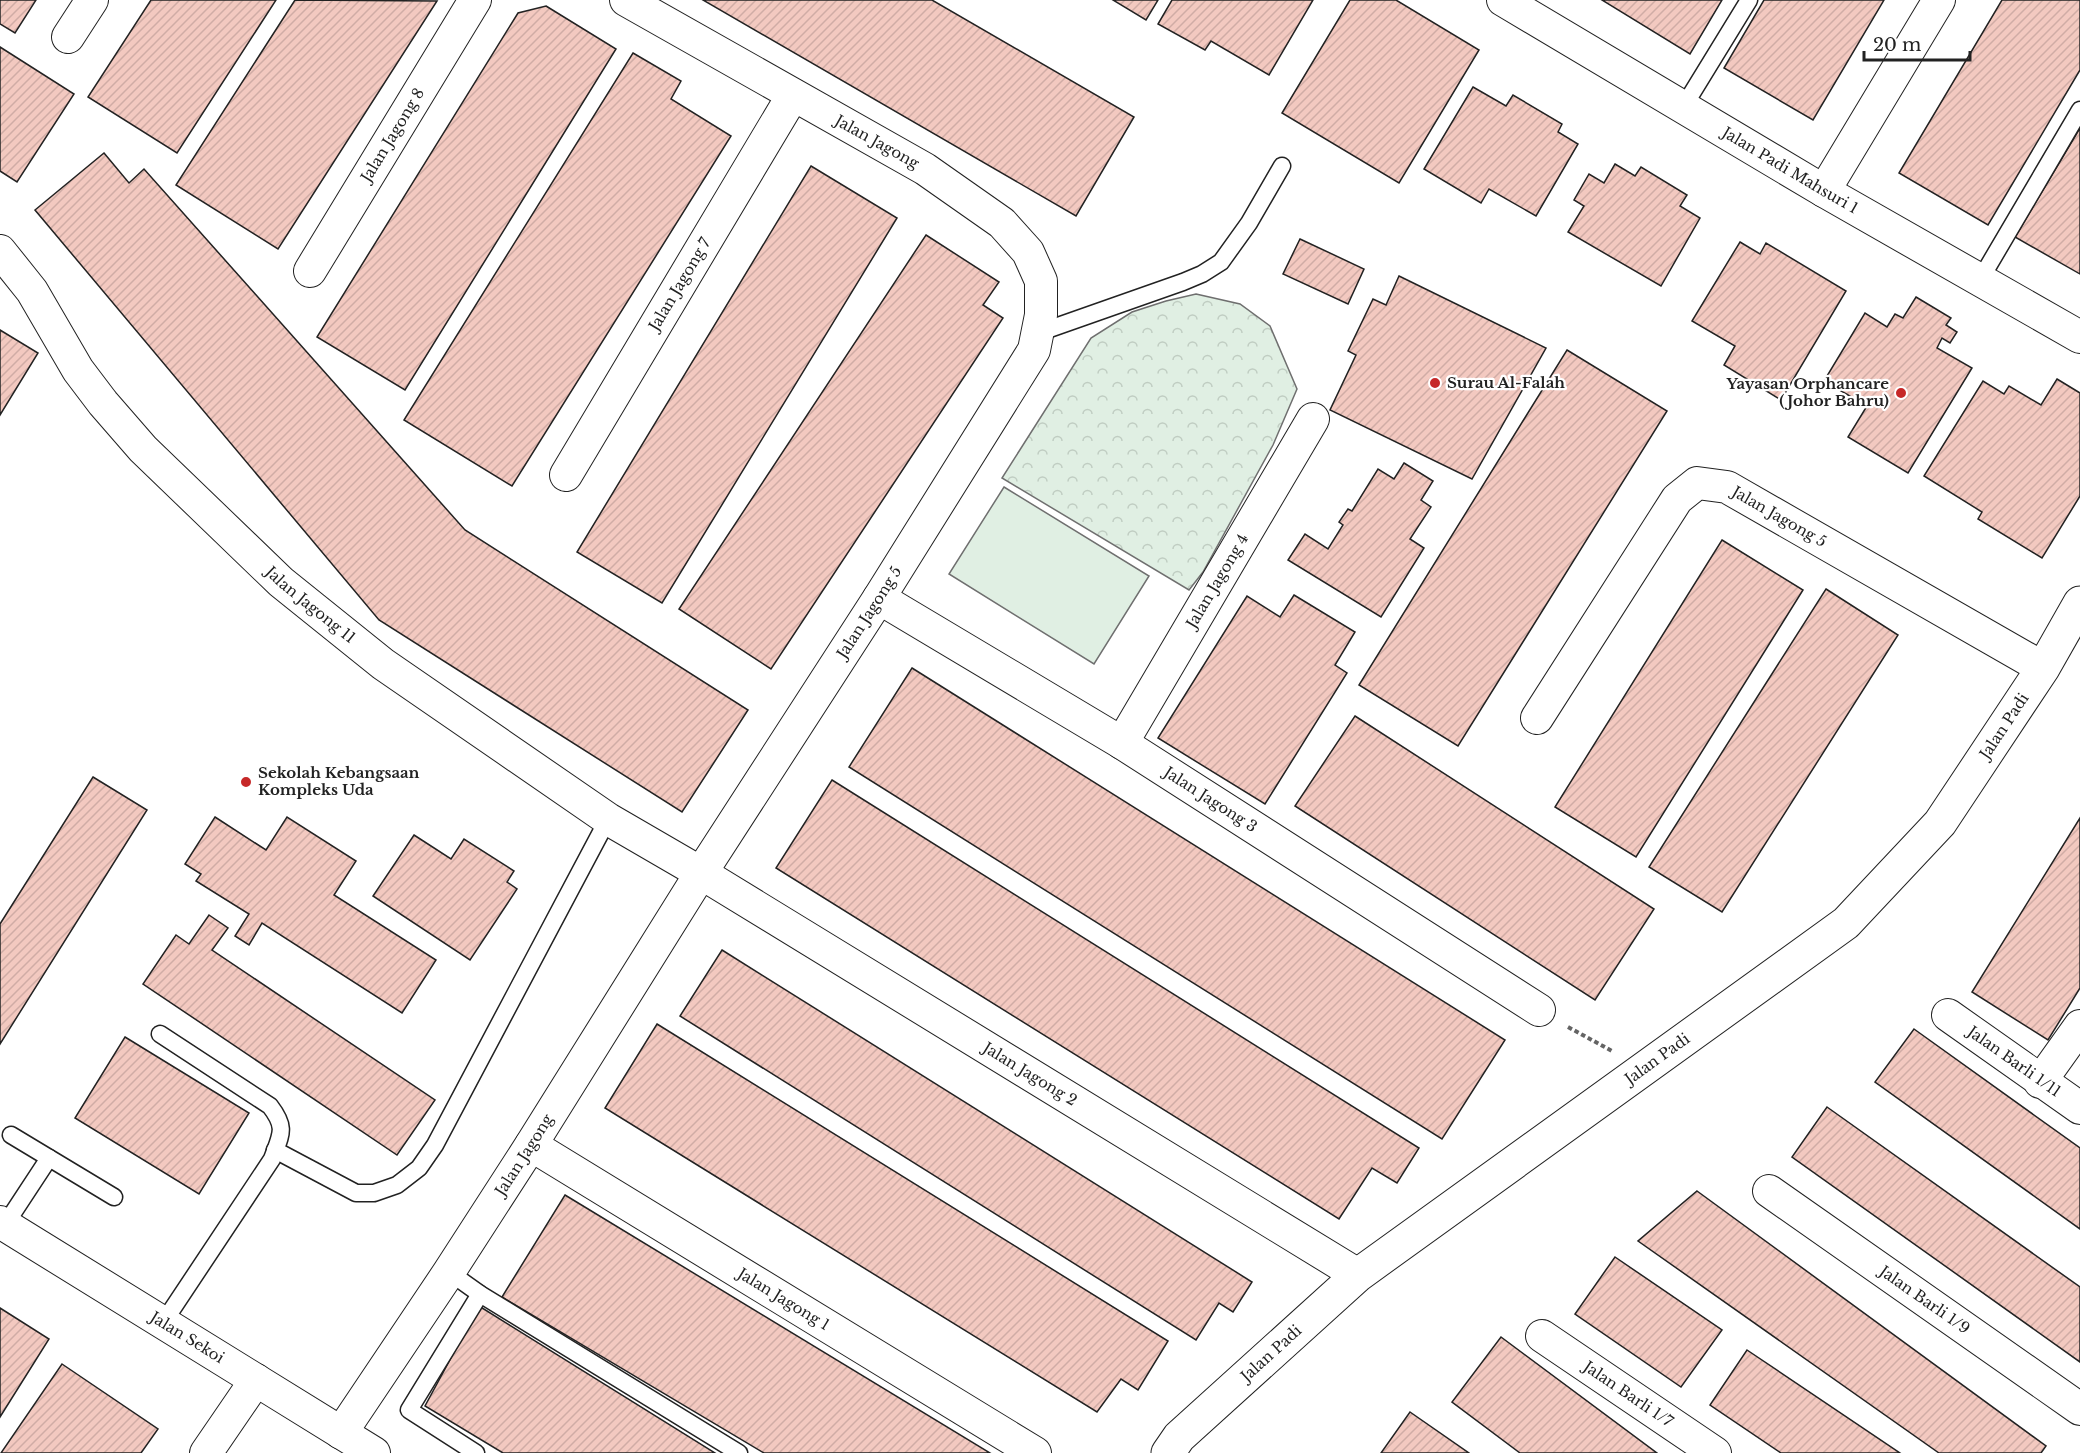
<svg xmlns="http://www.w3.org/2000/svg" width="2080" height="1453" viewBox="0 0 2080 1453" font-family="'Libre Baskerville',serif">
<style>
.park{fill:url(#park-crowns);stroke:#6f6f6f;stroke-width:1.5}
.pitch{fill:#e0efe3;stroke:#6f6f6f;stroke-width:1.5}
.building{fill:url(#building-hatch);stroke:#222;stroke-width:1.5}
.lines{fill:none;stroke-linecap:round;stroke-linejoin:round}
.service-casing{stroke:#222;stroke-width:19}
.minor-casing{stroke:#222;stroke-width:34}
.tertiary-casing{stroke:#222;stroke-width:35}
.path{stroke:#646464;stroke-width:4;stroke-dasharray:4.5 3;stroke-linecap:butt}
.service{stroke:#fff;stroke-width:16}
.minor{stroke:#fff;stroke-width:32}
.tertiary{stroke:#fff;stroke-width:33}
.poi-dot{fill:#c62828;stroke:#fff;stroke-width:2}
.labels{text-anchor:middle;stroke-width:4.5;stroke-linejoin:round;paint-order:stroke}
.street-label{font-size:15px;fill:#222;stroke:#fff}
.poi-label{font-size:15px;font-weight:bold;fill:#222;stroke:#fff;text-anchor:start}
</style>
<defs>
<pattern id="park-crowns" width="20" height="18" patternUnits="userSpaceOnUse" patternTransform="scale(1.5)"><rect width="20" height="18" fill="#e0efe3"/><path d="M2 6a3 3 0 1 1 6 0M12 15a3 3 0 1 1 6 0" fill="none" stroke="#c0cdc2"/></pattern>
<pattern id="building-hatch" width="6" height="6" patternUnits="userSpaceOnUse" patternTransform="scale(1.5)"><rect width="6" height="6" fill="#f3c9c0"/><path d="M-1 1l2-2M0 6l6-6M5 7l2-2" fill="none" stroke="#d0aca5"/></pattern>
</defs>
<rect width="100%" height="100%" fill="#fff"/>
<!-- park -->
<polygon class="park" points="1196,294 1240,304 1270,326 1297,389 1273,445 1203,572 1189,590 1002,478 1091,338 1132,312 1166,301"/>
<!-- pitch -->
<polygon class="pitch" points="1004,487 1149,576 1094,664 949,574"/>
<!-- building -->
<g class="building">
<polygon points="0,0 36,0 15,33 0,24"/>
<polygon points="151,0 276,0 177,153 88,97"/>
<polygon points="295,0 437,1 278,249 176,185"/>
<polygon points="703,0 932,0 1134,117 1076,216"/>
<polygon points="1113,0 1158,0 1146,20"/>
<polygon points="1172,0 1313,0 1269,75 1211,41 1205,50 1158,24"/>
<polygon points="1350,0 1396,0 1479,50 1399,183 1282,113"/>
<polygon points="1602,0 1722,0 1690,54"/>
<polygon points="1764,0 1884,0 1813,120 1724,68"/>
<polygon points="2002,0 2080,0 2080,70 1988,225 1899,173"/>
<polygon points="546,6 616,49 405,390 317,337 518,13"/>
<polygon points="0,47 74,94 17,182 0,171"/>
<polygon points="633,53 681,81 671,99 731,136 512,486 404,420"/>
<polygon points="1473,87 1506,106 1513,95 1562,124 1558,132 1578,144 1536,216 1489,189 1481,203 1424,169"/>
<polygon points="2080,128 2080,274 2015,237"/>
<polygon points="104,153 129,183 144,169 465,530 748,710 682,812 379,620 35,210"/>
<polygon points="1615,164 1635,176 1641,167 1687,195 1680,206 1700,218 1661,286 1568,232 1584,206 1574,200 1589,174 1604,183"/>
<polygon points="811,166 897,218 662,603 577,552"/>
<polygon points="926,235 999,282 983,305 1003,318 771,669 679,609"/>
<polygon points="1300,239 1364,269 1348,304 1283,274"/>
<polygon points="1740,242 1760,254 1766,243 1846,291 1781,400 1724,365 1735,346 1692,321"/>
<polygon points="1399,276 1546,348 1472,479 1330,410 1356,355 1348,351 1373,299 1386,305"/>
<polygon points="1916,297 1951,318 1946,325 1957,332 1950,343 1942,338 1937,348 1972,368 1908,473 1848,437 1867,406 1824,381 1865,313 1887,327 1895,314 1903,318"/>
<polygon points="0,330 38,353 0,415"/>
<polygon points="1567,350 1667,411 1458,746 1359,685"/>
<polygon points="2057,379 2080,393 2080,496 2042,558 1978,519 1982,512 1924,476 1983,381 2004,394 2009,386 2041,405"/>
<polygon points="1404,463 1433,481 1421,500 1431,507 1410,539 1424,548 1381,617 1288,560 1305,534 1328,549 1343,525 1339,522 1348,509 1352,511 1378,469 1394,479"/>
<polygon points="1722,540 1803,590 1636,857 1555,807"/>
<polygon points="1826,589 1898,635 1722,912 1649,867"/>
<polygon points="1294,595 1355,632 1335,665 1347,673 1265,804 1158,738 1247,596 1280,617"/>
<polygon points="912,668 1505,1040 1442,1139 849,767"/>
<polygon points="1355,716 1654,909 1595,1000 1295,806"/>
<polygon points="93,777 147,810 0,1044 0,924"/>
<polygon points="832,780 1419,1148 1397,1183 1372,1168 1339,1219 776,868"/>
<polygon points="215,817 266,850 287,817 356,861 334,895 436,960 402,1013 262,923 249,945 235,936 249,914 196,881 201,874 185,864"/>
<polygon points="2080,818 2080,988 2048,1040 1972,992"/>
<polygon points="414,835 451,859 464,839 514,871 507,882 517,889 470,960 373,896"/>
<polygon points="209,915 228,928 212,950 435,1100 397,1155 143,984 176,935 189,944"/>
<polygon points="722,950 1252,1282 1233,1312 1219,1303 1196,1340 680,1016"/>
<polygon points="657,1024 1168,1341 1138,1390 1121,1379 1097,1412 605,1108"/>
<polygon points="1914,1029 2080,1148 2080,1229 1875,1082"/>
<polygon points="125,1037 249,1113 199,1194 75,1118"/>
<polygon points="1827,1107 2080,1287 2080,1362 1792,1157"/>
<polygon points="1697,1191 2046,1446 2041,1453 1939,1453 1638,1241"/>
<polygon points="565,1195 990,1453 764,1453 502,1297"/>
<polygon points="1615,1257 1722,1330 1681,1387 1575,1314"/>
<polygon points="479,1306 715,1453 503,1453 425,1406"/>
<polygon points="0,1308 49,1339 0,1417"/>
<polygon points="1501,1337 1657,1453 1520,1453 1452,1402"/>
<polygon points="1747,1350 1900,1453 1781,1453 1710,1405"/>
<polygon points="62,1364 158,1429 141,1453 1,1453"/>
<polygon points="1410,1412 1469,1453 1381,1453"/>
</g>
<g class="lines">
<defs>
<g id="service">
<polyline points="1684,106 1749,0"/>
<polyline points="1980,280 2080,110"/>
<polyline points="1038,333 1183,282 1202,274 1221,262 1249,223 1282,166"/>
<path d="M160,1034L270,1106C287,1128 281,1134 272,1159L163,1323"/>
<polyline points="11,1135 114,1197"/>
<polyline points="275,1150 356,1193 374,1193 397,1185 419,1168 435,1145 608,819"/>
<polyline points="5,1225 49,1158"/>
<polyline points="449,1272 480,1294 739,1453"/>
<polyline points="476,1453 409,1410 480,1294"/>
</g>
<g id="minor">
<path id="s1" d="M1503,0L1824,191L2080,337"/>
<polyline points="68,37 92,0"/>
<polyline points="1824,191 1939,0"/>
<path id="s2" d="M0,251L32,291L78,370L103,403L143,449L281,582L383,664L608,819L701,873L1358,1275"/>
<path id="s3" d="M310,271L475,0"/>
<path id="s4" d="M566,475L793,95"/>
<path id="s5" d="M879,598L1122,743L1539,1010"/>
<path id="s6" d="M1537,718L1677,499L1697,483L1727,487L2043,668"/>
<path id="s7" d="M1122,743L1313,419"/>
<path id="s8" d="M1948,1015L2080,1108"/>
<polyline points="2040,1082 2080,1026"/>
<path id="s9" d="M531,1145L1035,1453"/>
<path id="s10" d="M1769,1191L2080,1409"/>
<path id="s11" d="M0,1222L374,1453"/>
<path id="s12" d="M1542,1336L1715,1453"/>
<path id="s13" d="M341,1433L449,1272L531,1145L701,873L879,598L1034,350L1041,315V281L1028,252L1002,223L925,169L626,0"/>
<polyline points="206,1453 256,1380"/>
</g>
<g id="tertiary">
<path id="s14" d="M1168,1453L1179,1437L1358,1275L1846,923L1940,823L2043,668L2080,603"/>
</g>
</defs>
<!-- service casing -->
<use href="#service" class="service-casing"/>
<!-- minor casing -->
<use href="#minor" class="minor-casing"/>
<!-- tertiary casing -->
<use href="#tertiary" class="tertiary-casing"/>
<!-- path -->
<polyline class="path" points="1568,1027 1612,1051"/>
<!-- service -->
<use href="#service" class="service"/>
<!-- minor -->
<use href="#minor" class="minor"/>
<!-- tertiary -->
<use href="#tertiary" class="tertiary"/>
</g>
<!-- markers -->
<g class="poi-dot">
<circle cx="1435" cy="383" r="6"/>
<circle cx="1901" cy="393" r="6"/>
<circle cx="246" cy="782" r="6"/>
</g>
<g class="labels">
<!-- street labels -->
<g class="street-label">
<text dy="5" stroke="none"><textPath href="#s3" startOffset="159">Jalan Jagong 8</textPath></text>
<text transform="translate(877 142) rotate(29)" y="5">Jalan Jagong</text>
<text dy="5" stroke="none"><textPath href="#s1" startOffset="334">Jalan Padi Mahsuri 1</textPath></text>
<text dy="5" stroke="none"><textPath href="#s4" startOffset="222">Jalan Jagong 7</textPath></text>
<text dy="5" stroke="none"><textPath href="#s6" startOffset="376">Jalan Jagong 5</textPath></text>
<text dy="5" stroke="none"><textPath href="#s7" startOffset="188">Jalan Jagong 4</textPath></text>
<text dy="5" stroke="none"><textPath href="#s2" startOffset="474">Jalan Jagong 11</textPath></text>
<text dy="5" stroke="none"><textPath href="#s13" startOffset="976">Jalan Jagong 5</textPath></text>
<text dy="5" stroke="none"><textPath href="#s14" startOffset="1116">Jalan Padi</textPath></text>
<text dy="5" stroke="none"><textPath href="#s5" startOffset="388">Jalan Jagong 3</textPath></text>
<text dy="5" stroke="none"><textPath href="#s14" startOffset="630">Jalan Padi</textPath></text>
<text dy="5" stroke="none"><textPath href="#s8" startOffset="81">Jalan Barli 1/11</textPath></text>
<text dy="5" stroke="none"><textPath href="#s2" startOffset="1334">Jalan Jagong 2</textPath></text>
<text dy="5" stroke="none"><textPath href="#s13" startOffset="333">Jalan Jagong</textPath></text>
<text dy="5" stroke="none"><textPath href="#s9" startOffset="296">Jalan Jagong 1</textPath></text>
<text dy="5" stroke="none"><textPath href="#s10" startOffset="190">Jalan Barli 1/9</textPath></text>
<text dy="5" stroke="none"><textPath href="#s11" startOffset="220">Jalan Sekoi</textPath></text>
<text dy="5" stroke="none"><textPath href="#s14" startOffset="144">Jalan Padi</textPath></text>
<text dy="5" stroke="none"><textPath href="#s12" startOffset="104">Jalan Barli 1/7</textPath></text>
</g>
<!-- poi labels -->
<g class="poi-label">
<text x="1447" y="388">Surau Al-Falah</text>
<text x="1889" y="389" text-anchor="end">Yayasan Orphancare<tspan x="1889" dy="17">(Johor Bahru)</tspan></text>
<text x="258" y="778">Sekolah Kebangsaan<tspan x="258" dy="17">Kompleks Uda</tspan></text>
</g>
</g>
<!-- scale -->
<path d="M1864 51v9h106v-9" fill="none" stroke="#222222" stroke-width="3"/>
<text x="1873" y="51" font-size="18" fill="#222222" stroke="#ffffff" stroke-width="4.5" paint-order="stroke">20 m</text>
</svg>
